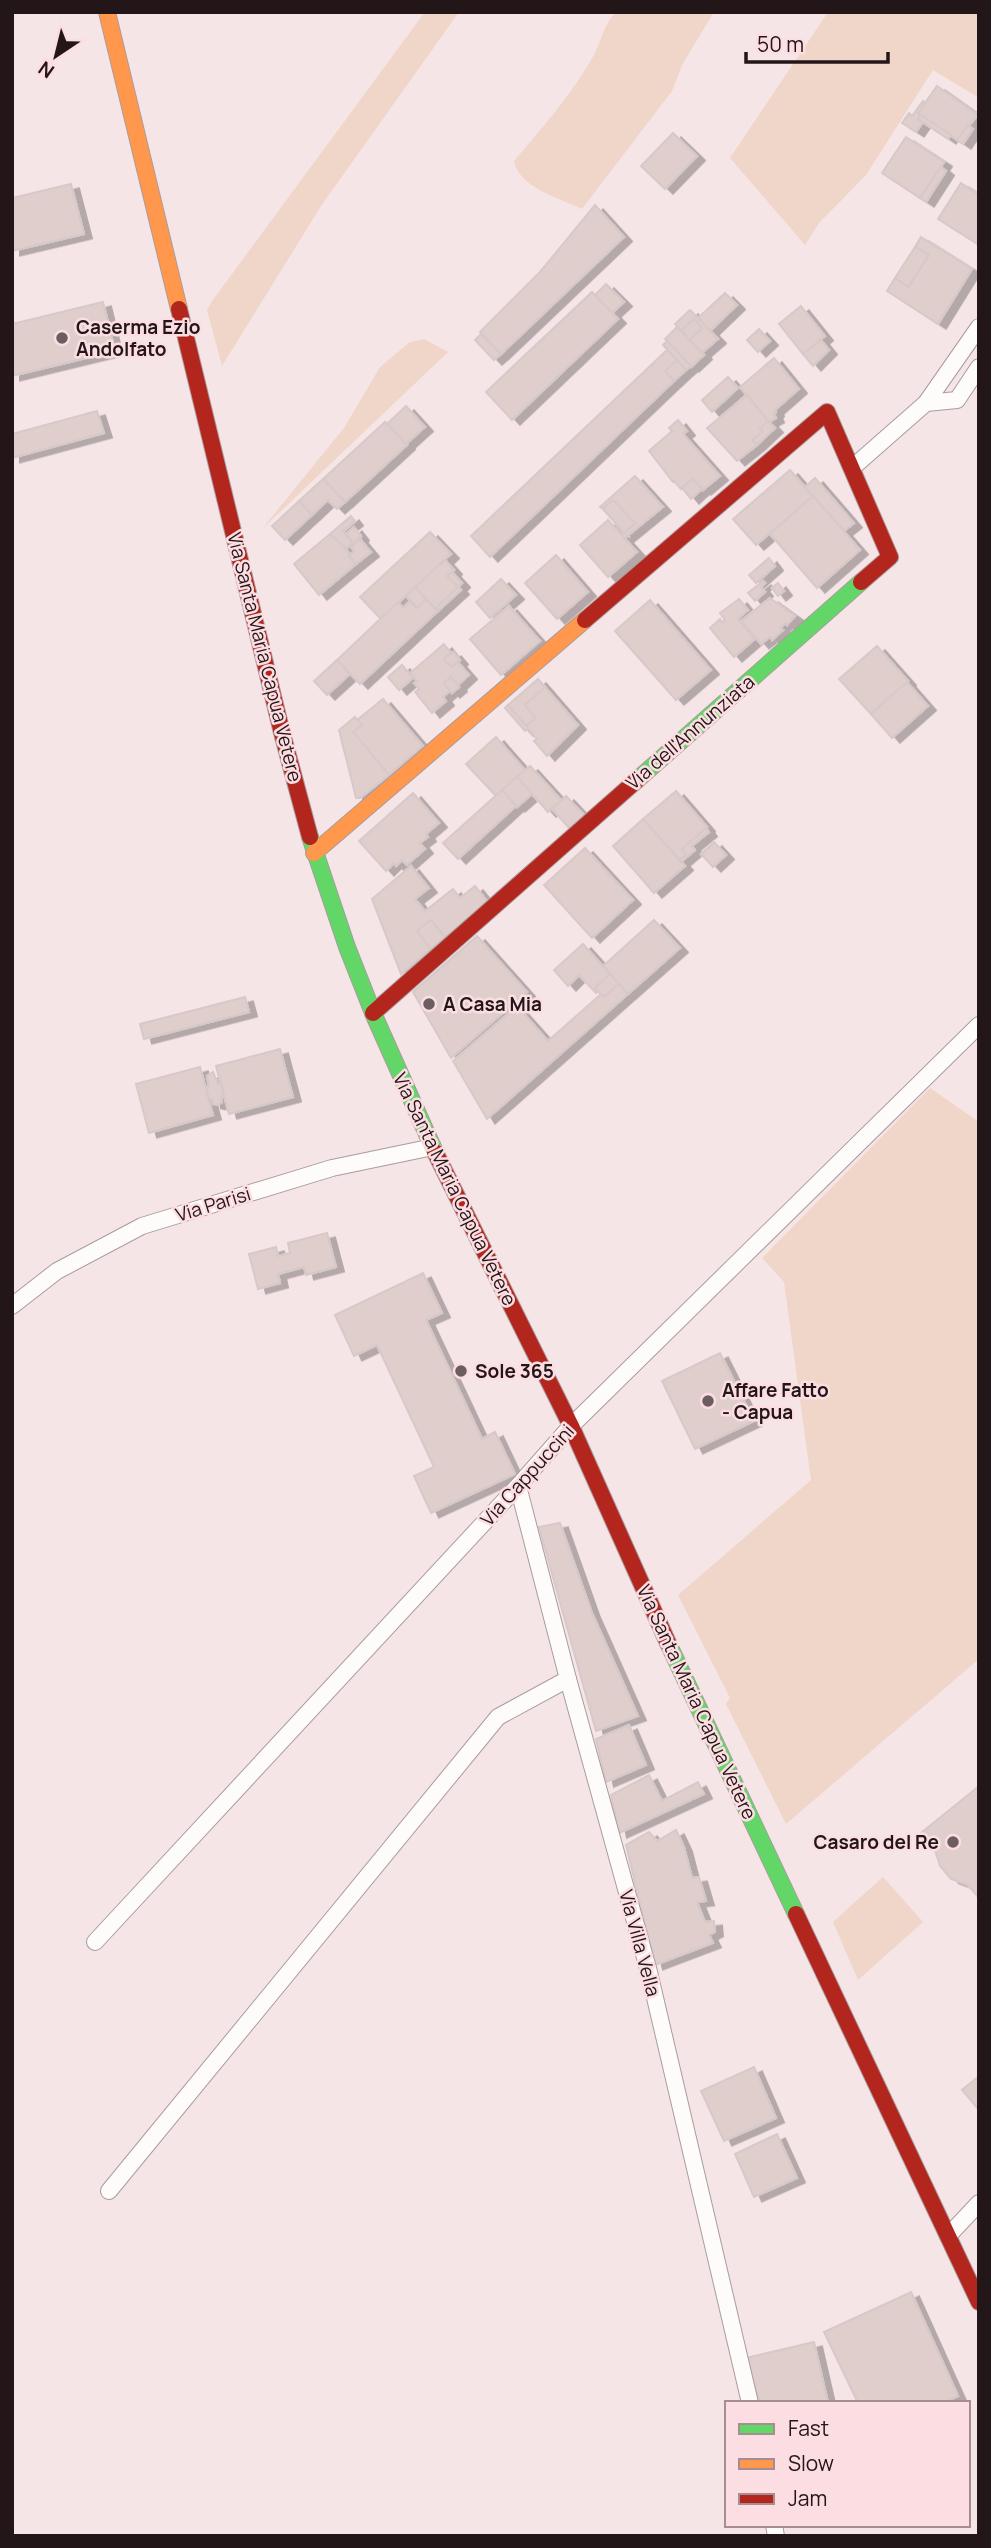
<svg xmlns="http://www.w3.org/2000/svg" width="991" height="2548" viewBox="0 0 991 2548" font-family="Manrope,sans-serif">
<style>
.green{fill:#f0d6c9}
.building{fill:#dfcecc;stroke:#d7c9c9;stroke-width:2;filter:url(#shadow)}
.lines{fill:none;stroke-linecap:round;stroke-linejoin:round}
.street-casing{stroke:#aa9c9e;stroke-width:18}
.fast-casing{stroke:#aa9c9e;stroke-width:18}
.slow-casing{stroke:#aa9c9e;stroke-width:18}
.jam-casing{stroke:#aa9c9e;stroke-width:18}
.street{stroke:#fefbfb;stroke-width:16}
.fast{stroke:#63d668;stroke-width:16}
.slow{stroke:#ff974d;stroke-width:16}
.jam{stroke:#b3261e;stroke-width:16}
.poi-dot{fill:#6c5e60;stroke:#fcdee2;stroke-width:2.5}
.labels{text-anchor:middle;stroke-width:5;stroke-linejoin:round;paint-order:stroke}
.poi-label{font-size:19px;font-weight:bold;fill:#231618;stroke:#fcdee2;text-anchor:start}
.street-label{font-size:19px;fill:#231618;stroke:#fcdee2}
</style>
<defs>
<filter id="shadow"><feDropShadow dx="8" dy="4.5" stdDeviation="0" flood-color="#0004"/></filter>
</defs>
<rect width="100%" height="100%" fill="#f5e5e7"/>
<!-- green -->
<g class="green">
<polygon points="425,12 459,12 321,206 222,366 207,310 212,301"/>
<path d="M618,12H714L682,65L672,91L582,209C561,199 518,187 514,161C543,127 572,94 594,55C601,42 605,19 618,12Z"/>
<polygon points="828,12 979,12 979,98 933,70 866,175 819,223 805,245 730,158"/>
<polygon points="424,339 448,352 262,529 344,428 380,367 410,342"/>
<polygon points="930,1088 979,1122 979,1659 786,1824 726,1704 730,1698 678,1595 811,1480 784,1282 762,1258"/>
<polygon points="883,1877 923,1922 858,1980 833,1922"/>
</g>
<!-- building -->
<g class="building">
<polygon points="937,86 978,115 957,140 918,113"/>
<polygon points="923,101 925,103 918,113 921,115 918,119 923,122 916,132 902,123 909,113 912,116"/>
<polygon points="921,115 951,135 948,139 918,119"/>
<polygon points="968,125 973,129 963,144 957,140"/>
<polygon points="673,133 697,156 665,189 641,166"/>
<polygon points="906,137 944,162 920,198 882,173"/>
<polygon points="941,167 946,171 926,202 920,198"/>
<polygon points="961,183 979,195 979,245 938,219"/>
<polygon points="71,184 84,234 12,251 12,198"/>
<polygon points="595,205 624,237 501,354 480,332 540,272"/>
<polygon points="921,237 972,269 938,324 887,291 895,278 908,287 929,255 915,247"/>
<polygon points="915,247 929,255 908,287 895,278"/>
<polygon points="606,284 624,302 612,313 595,295"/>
<polygon points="592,292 618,319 512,420 486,392"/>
<polygon points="725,293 737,305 710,331 698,318"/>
<polygon points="103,302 115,351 12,376 12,324"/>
<polygon points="801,306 825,336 803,354 779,324"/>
<polygon points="690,310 718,339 702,353 689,340 702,328 694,319 681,331 675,324"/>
<polygon points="694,319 702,328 689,340 681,331"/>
<polygon points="677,327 704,355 691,367 665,339"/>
<polygon points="759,329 770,341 758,352 747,340"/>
<polygon points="481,334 501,354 494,360 475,340"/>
<polygon points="821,340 829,350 813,366 803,354"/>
<polygon points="667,341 691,366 686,370 663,345"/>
<polygon points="667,350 677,360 665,371 674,381 490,557 471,536"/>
<polygon points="774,358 799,389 775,410 776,412 774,414 776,418 769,422 740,387"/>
<polygon points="677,360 686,370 674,381 665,371"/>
<polygon points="728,377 738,388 712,412 702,400"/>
<polygon points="747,395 768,421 760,428 763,431 753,440 757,445 737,461 707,428"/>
<polygon points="406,406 425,427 406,444 387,424"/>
<polygon points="97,411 104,433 12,458 12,434"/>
<polygon points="678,420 687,431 683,434 720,476 703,490 693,479 681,489 674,481 673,482 649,451 672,431 669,428"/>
<polygon points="768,421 775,428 757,445 753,440 763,431 760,428"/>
<polygon points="385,422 407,445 345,502 323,479"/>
<polygon points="790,470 813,496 756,545 733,519"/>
<polygon points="635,476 663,507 625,538 622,535 635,523 613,500 603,509 600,507"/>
<polygon points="815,478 854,523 844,531 805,487"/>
<polygon points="323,479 345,502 337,509 328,500 312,515 299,501"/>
<polygon points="693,479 702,489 691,499 682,488"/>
<polygon points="813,496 860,550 817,588 770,534"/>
<polygon points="613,500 635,523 624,533 603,509"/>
<polygon points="299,501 312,515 285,540 272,526"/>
<polygon points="351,516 355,521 343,531 353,543 346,549 330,534"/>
<polygon points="608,520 637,552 608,577 580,545"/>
<polygon points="354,527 361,536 353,543 346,534"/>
<polygon points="430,532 451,554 381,619 360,597"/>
<polygon points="330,534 346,549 356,564 319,595 294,564"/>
<polygon points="360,539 371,552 356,564 349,556 354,551 351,547"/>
<polygon points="556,555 588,592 557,619 525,583"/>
<polygon points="769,558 775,566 756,583 749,575"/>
<polygon points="445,560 454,570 447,576 458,587 435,609 415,587"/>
<polygon points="452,572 462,583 458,587 447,576"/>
<polygon points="501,579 516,595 490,618 476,602"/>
<polygon points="763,581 765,583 761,587 765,592 755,601 748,593"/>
<polygon points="778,583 784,591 778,596 772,588"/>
<polygon points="415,587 426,599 417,608 406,596"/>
<polygon points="458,587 461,590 438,611 435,609"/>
<polygon points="770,598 795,616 787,625 786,623 780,628 783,630 772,640 770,637 761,644 741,621"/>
<polygon points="426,599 438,611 360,684 337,660 398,602 403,608 410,601 417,608"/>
<polygon points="739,599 748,610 738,619 755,639 734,657 710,628 720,619 722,622 725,620 720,613"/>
<polygon points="650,600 711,670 676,700 615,631"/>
<polygon points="509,606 540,641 501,675 470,639"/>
<polygon points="444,644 451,653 444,659 451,667 458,662 469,675 458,685 451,677 444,683 450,691 443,697 446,701 432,713 415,692 419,689 414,683 417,681 410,673"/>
<polygon points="877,646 908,681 871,714 839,679"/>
<polygon points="453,652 460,660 451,667 444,659"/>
<polygon points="337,660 350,674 327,695 314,681"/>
<polygon points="402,665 413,678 399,690 388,677"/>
<polygon points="451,677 459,687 452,693 444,683"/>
<polygon points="538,679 545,687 525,705 536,718 526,726 508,705"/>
<polygon points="907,682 928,706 892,738 871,714"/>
<polygon points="545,687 578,725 547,756 534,741 537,739 526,726 536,718 525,705"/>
<polygon points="383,699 423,746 389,775 353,732 362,725 357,720"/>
<polygon points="508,705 528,728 525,731 505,708"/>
<polygon points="355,717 362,725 353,732 389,775 360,798 356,798 339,730"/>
<polygon points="496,737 525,770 496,796 466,764"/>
<polygon points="530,766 561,800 548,812 517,777"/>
<polygon points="517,777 532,794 517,807 502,790"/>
<polygon points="502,790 516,806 458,859 443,843"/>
<polygon points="676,791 707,827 682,849 686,854 679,860 643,819"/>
<polygon points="413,793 439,823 426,834 428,837 420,843 425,849 407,865 402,860 396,866 394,863 386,871 359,841"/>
<polygon points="566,796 585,816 570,829 552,809"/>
<polygon points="643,819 685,866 654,893 613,846"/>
<polygon points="706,828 709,832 692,846 695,850 681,862 679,860 686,854 682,849"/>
<polygon points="714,842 726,855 713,867 701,854"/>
<polygon points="585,848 633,900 592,938 544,885"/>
<polygon points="411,866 429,888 415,899 425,911 453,889 460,898 475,886 488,902 445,937 431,920 417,931 431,949 401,974 372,899"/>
<polygon points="431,920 445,937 431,949 417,931"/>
<polygon points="654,920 680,948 628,994 603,966"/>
<polygon points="477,936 527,992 451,1058 413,992"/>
<polygon points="583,944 610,974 595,988 598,991 596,993 579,975 568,986 554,970"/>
<polygon points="610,974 619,984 604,997 595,988"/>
<polygon points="619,984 628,994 487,1119 453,1061 517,1006 548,1041 601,994 604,997"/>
<polygon points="245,997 249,1012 144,1039 140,1024"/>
<polygon points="280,1049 293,1097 229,1114 216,1066"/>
<polygon points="200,1067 213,1115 149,1133 136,1084"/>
<polygon points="213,1072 218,1084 221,1083 224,1096 221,1096 222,1102 218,1105 213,1104 212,1099 209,1099 206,1087 209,1086 207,1076"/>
<polygon points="327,1233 336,1267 306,1275 304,1267 278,1274 280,1283 258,1289 249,1254 276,1247 278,1256 290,1253 288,1243"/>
<polygon points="423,1273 442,1313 426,1320 482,1439 495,1432 515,1474 431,1513 414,1476 434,1467 377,1345 354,1356 335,1315"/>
<polygon points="720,1353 754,1421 695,1449 662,1381"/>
<polygon points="560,1523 592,1613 638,1716 596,1731 539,1527"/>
<polygon points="629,1725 646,1765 606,1782 596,1739"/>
<polygon points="649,1775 662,1801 698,1782 704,1794 619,1833 611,1795"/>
<polygon points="979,1786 979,1898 968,1885 951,1879 940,1866 935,1850 921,1833"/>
<polygon points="676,1830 684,1847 692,1878 699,1877 706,1901 697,1902 705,1922 714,1921 715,1932 709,1935 713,1943 655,1965 626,1845 649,1832 657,1841"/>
<polygon points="754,2067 776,2118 724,2141 701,2091"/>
<polygon points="979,2076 979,2110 962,2090"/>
<polygon points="777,2134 797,2178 754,2197 735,2154"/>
<polygon points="911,2292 958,2396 943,2403 858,2403 824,2332"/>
<polygon points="814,2342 828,2403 760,2403 746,2358"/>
</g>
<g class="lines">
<defs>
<g id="street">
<polyline points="926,403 979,327"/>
<polyline points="852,468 926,403 957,400 979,367"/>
<polyline points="12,1306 57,1271 142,1226 332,1168 433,1147"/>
<polyline points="518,1486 568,1679 649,1972 750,2403"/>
<polyline points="95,1942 518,1486 571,1426 979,1025"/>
<polyline points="109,2191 498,1717 568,1679"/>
<polyline points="948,2236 979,2203"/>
<polyline points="774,2525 776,2536"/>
</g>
<g id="fast">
<polyline points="637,780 861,582"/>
<polyline points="310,837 347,947 373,1013 435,1152"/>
<polyline points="668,1643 796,1914"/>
</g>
<g id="slow">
<polyline points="107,12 179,309"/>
<polyline points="314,853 585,620"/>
</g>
<g id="jam">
<polyline points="179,309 282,733 310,837"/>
<polyline points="585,620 827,412 890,557 861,582"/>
<polyline points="373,1013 637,780"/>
<polyline points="435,1152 571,1426 668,1643"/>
<polyline points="796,1914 979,2302"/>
</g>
</defs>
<!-- street casing -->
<use href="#street" class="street-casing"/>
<!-- fast casing -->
<use href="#fast" class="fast-casing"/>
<!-- slow casing -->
<use href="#slow" class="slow-casing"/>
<!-- jam casing -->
<use href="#jam" class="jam-casing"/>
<!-- street -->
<use href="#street" class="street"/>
<!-- fast -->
<use href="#fast" class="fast"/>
<!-- slow -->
<use href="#slow" class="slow"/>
<!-- jam -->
<use href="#jam" class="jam"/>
</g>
<!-- markers -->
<g class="poi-dot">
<circle cx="62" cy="338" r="7"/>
<circle cx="429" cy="1004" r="7"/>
<circle cx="461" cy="1371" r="7"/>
<circle cx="708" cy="1401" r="7"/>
<circle cx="953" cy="1842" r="7"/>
</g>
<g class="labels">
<!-- poi labels -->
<g class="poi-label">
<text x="76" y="334">Caserma Ezio<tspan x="76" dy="22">Andolfato</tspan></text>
<text x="443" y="1011">A Casa Mia</text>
<text x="475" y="1378">Sole 365</text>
<text x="722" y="1397">Affare Fatto<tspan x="722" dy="22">- Capua</tspan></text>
<text x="939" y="1849" text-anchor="end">Casaro del Re</text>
</g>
<!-- street labels -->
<g class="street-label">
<text transform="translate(265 657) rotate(76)" y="7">Via Santa Maria Capua Vetere</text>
<text transform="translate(690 732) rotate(-41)" y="7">Via dell'Annunziata</text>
<text transform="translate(455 1189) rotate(64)" y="7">Via Santa Maria Capua Vetere</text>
<text transform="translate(213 1204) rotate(-17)" y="7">Via Parisi</text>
<text transform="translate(527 1475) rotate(-48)" y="7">Via Cappuccini</text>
<text transform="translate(697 1702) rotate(65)" y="7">Via Santa Maria Capua Vetere</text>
<text transform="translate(640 1943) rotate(75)" y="7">Via Villa Vella</text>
</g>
</g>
<!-- border -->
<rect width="991" height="2548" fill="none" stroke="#231618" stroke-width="28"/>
<!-- legend -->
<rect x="725" y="2401" width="245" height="126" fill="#fcdee2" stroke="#a58e91" stroke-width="2"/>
<rect x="739" y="2424" width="35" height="10" fill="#63d668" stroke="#a58e91" stroke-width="2"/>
<text x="788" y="2436" font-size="21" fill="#231618">Fast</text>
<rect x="739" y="2459" width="35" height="10" fill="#ff974d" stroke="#a58e91" stroke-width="2"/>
<text x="788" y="2471" font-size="21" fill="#231618">Slow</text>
<rect x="739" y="2494" width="35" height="10" fill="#b3261e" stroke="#a58e91" stroke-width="2"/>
<text x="788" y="2506" font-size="21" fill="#231618">Jam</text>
<!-- north arrow -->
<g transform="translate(56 56) rotate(215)" stroke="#fcdee2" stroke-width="5" paint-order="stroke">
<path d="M0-5L12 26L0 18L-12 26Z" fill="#231618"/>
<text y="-10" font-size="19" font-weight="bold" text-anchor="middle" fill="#231618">N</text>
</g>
<!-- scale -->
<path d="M746 52v10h142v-10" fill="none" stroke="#231618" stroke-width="3.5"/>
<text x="757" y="52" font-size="21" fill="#231618" stroke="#fcdee2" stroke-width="5" paint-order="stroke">50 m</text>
</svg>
